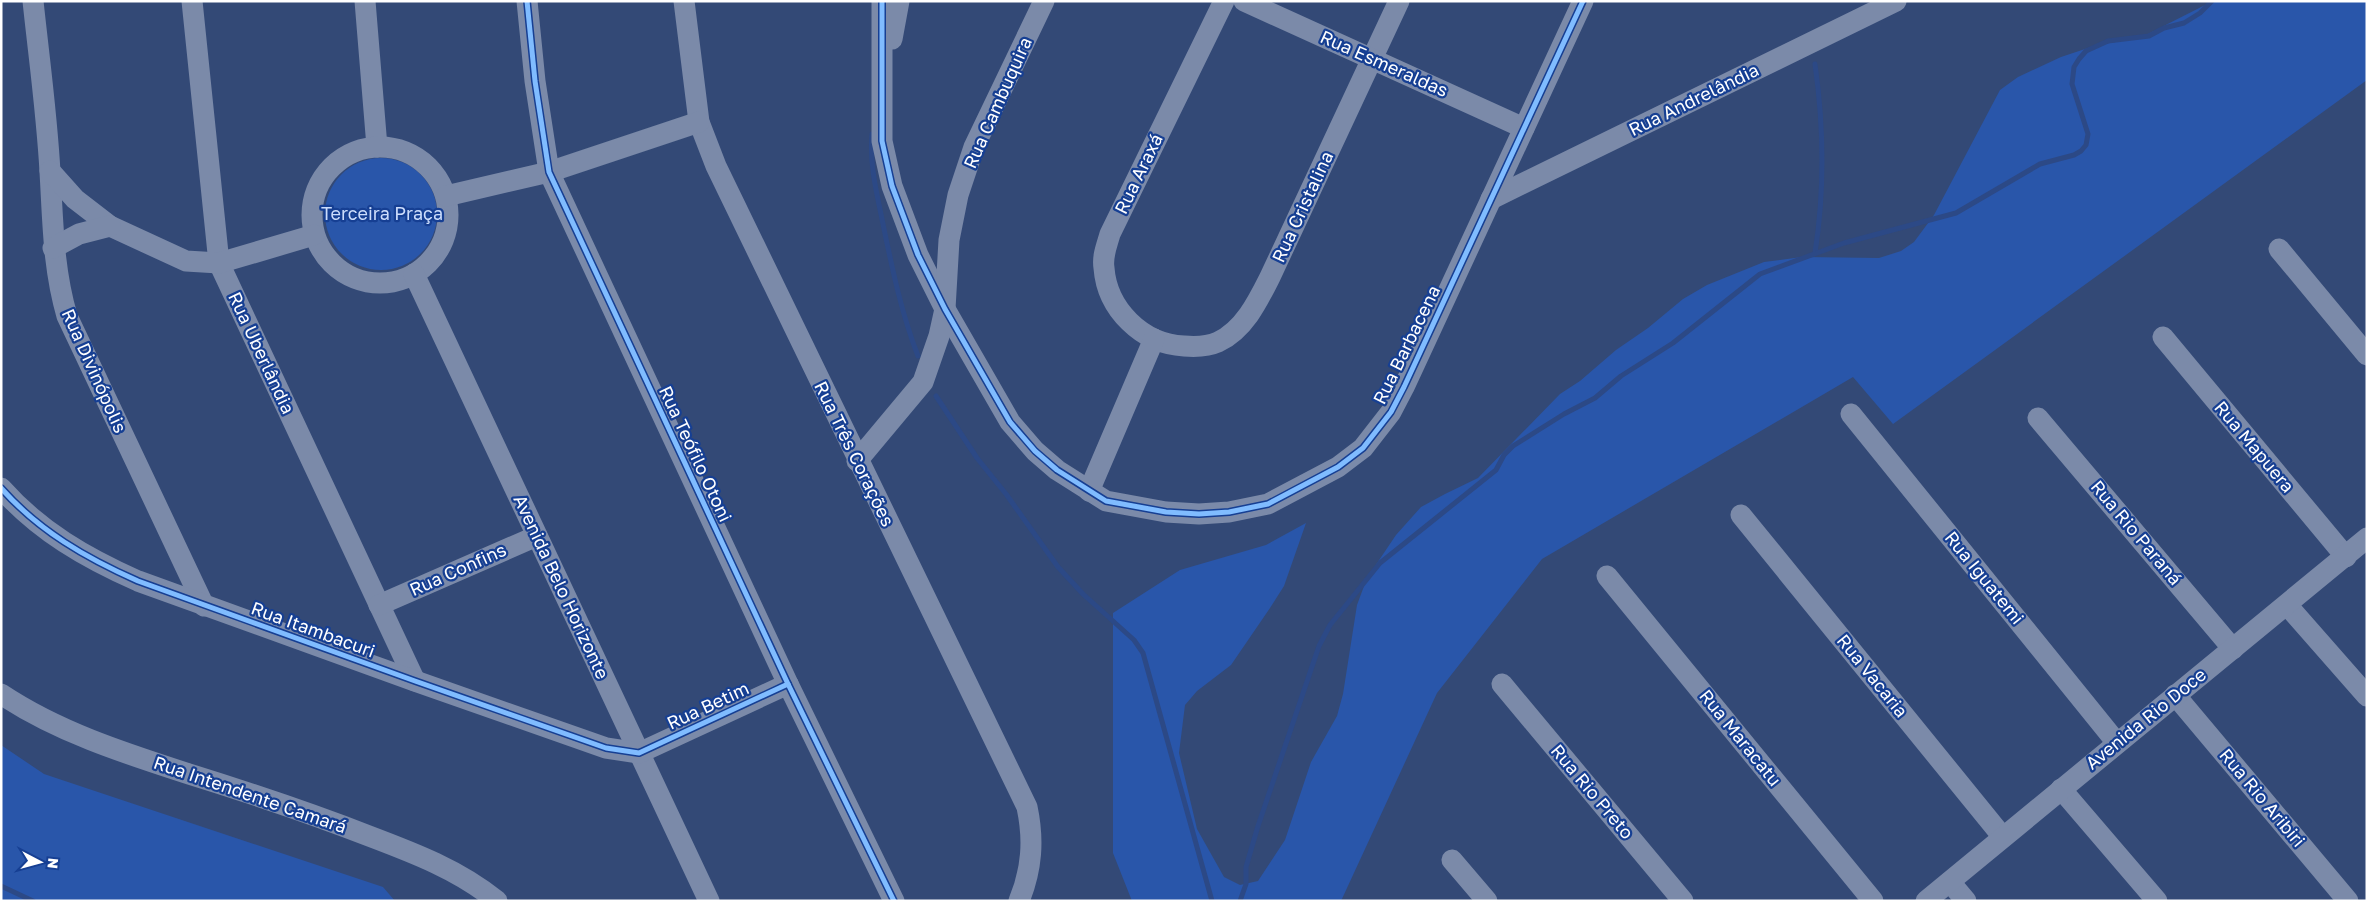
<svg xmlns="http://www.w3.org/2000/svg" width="2368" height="902" viewBox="0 0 2368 902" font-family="'Golos Text',sans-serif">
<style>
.green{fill:#2956aa}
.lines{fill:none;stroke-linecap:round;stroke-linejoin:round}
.stream{stroke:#2c4986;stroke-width:5}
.minor{stroke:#7b8aa9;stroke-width:21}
.cycleway-casing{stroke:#163f93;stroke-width:8}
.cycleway{stroke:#80bcff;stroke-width:5}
.labels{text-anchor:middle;stroke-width:4.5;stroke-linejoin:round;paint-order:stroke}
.street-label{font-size:18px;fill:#fff;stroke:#163f93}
.park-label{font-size:18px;fill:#ccddfc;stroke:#163f93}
</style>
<rect width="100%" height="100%" fill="#334976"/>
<!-- green -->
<g class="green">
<polygon points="2213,1 2367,1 2367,80 1893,424 1853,377 1542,559 1437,693 1341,901 1132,901 1113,853 1113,613 1180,570 1266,545 1306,523 1284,586 1270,608 1231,665 1197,691 1185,705 1179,753 1197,829 1224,877 1240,885 1258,881 1285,840 1311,762 1337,716 1343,694 1357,605 1367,578 1396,535 1421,507 1445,494 1478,478 1560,394 1580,381 1616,350 1648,328 1683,299 1707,285 1764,262 1802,257 1879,258 1901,251 1914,242 1934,215 2000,90 2018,77 2061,57 2094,46 2142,37"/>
<circle cx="381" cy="214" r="56"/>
<polygon points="1,745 44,774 383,887 395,901 1,901"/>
</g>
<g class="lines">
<!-- stream -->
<g class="stream">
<path d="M1815,64C1824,128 1825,189 1815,253"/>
<path d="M872,134C869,166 878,198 884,229C893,272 902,315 918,356"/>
<polyline points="936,396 977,458 1006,494 1058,567 1083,594 1134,640 1143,653 1212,901"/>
<polyline points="1,886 33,901"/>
<polyline points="1240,901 1246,884 1246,867 1258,826 1319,646 1330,625 1380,563 1496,470 1504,455 1513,446 1564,414 1595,398 1621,376 1673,343 1760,274 1844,243 1956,213 2040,164 2074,155 2081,151 2086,145 2088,134 2072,84 2074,67 2079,59 2086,51 2108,41 2149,36 2164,28 2184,23 2200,13 2212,1"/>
</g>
<!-- minor -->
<g class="minor">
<path d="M33,1C39,58 47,115 50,172C53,222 53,268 67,316L204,606"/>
<polyline points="192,1 219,263 415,681"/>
<polyline points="365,1 377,147"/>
<polyline points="527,1 535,81 549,172 788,684 894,901"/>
<path d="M684,1L699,122L716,166L1027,807C1034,840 1032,869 1019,901"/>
<polyline points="882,1 882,141 892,186 918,255 945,309 1010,422 1035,451 1057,470 1106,501 1166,512 1199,514 1229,512 1268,504 1338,467 1363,448 1391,412 1404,387 1583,1"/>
<path d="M1224,1L1110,234C1107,245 1102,256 1104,268C1107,309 1142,344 1184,346C1196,347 1207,347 1218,342C1244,330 1258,301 1270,277L1399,1"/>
<polyline points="1244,1 1524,128"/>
<polyline points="892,39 899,1"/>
<circle cx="380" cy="215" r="68"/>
<polyline points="50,171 75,199 110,226 186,261 219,263 314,235"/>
<polyline points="446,196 549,172 699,122"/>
<polyline points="1491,199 1896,1"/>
<polyline points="53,248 79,234 110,226"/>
<polyline points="2279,249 2367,355"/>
<polyline points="414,274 709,901"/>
<polyline points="2163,337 2346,557"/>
<polyline points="1851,414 2117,743"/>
<polyline points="2038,418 2233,649"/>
<polyline points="857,461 923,382 939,336 945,309 949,240 958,195 974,147 1044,1"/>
<path d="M1,488C39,531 86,558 138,581L415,681L606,748L639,753L788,684"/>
<polyline points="1089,491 1154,339"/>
<polyline points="1741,515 2002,836"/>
<polyline points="1607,576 1873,901"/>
<polyline points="379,605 537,536"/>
<polyline points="2287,605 2367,696"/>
<polyline points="1502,684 1683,901"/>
<path d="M1,694C58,732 124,753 189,774C250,793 310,813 369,836C414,853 459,870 497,901"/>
<polyline points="2175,695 2348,901"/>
<polyline points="2061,789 2157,901"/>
<polyline points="1452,860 1487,901"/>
<polyline points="1950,882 1966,901"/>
<polyline points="1926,901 2367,538"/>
</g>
<defs>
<g id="cycleway">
<polyline points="527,1 535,81 549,172 788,684 894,901"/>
<polyline points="882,1 882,141 892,186 918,255 945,309 1010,422 1035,451 1057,470 1106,501 1166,512 1199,514 1229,512 1268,504 1338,467 1363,448 1391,412 1404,387 1583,1"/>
<path d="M1,488C39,531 86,558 138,581L415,681L606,748L639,753L788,684"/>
</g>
</defs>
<!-- cycleway casing -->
<use href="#cycleway" class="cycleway-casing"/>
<!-- cycleway -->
<use href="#cycleway" class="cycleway"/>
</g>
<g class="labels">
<!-- street labels -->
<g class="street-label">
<text transform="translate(1384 64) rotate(24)" y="6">Rua Esmeraldas</text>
<text transform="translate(1694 100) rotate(-26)" y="6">Rua Andrelândia</text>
<text transform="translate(998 103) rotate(-66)" y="6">Rua Cambuquira</text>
<text transform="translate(1139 174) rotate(-64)" y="6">Rua Araxá</text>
<text transform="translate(1303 207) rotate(-65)" y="6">Rua Cristalina</text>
<text transform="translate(1407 345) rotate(-64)" y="6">Rua Barbacena</text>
<text transform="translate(261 353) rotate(65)" y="6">Rua Uberlândia</text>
<text transform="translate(94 371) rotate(66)" y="6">Rua Divinópolis</text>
<text transform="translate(2254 447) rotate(50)" y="6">Rua Mapuera</text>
<text transform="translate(695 454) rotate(65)" y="6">Rua Teófilo Otoni</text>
<text transform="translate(854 454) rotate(64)" y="6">Rua Três Corações</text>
<text transform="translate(2136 533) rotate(50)" y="6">Rua Rio Paraná</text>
<text transform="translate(458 570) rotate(-24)" y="6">Rua Confins</text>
<text transform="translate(1984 578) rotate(51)" y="6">Rua Iguatemi</text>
<text transform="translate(561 587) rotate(65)" y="6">Avenida Belo Horizonte</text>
<text transform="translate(313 630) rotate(20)" y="6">Rua Itambacuri</text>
<text transform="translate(1872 676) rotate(51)" y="6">Rua Vacaria</text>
<text transform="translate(708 706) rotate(-25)" y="6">Rua Betim</text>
<text transform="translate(2146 719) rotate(-39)" y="6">Avenida Rio Doce</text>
<text transform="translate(1740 738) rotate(51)" y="6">Rua Maracatu</text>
<text transform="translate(1592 792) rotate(50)" y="6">Rua Rio Preto</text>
<text transform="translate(250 795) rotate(19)" y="6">Rua Intendente Camará</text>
<text transform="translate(2262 798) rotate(50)" y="6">Rua Rio Aribiri</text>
</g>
<!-- park labels -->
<g class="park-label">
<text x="382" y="220">Terceira Praça</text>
</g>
</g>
<!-- border -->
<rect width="2368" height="902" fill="none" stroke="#ffffff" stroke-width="5"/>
<!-- north arrow -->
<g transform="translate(40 862) rotate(96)" stroke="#163f93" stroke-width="4" paint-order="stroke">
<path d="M0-4L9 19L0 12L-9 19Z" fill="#ffffff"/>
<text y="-8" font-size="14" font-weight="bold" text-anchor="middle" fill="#ffffff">N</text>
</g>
</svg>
